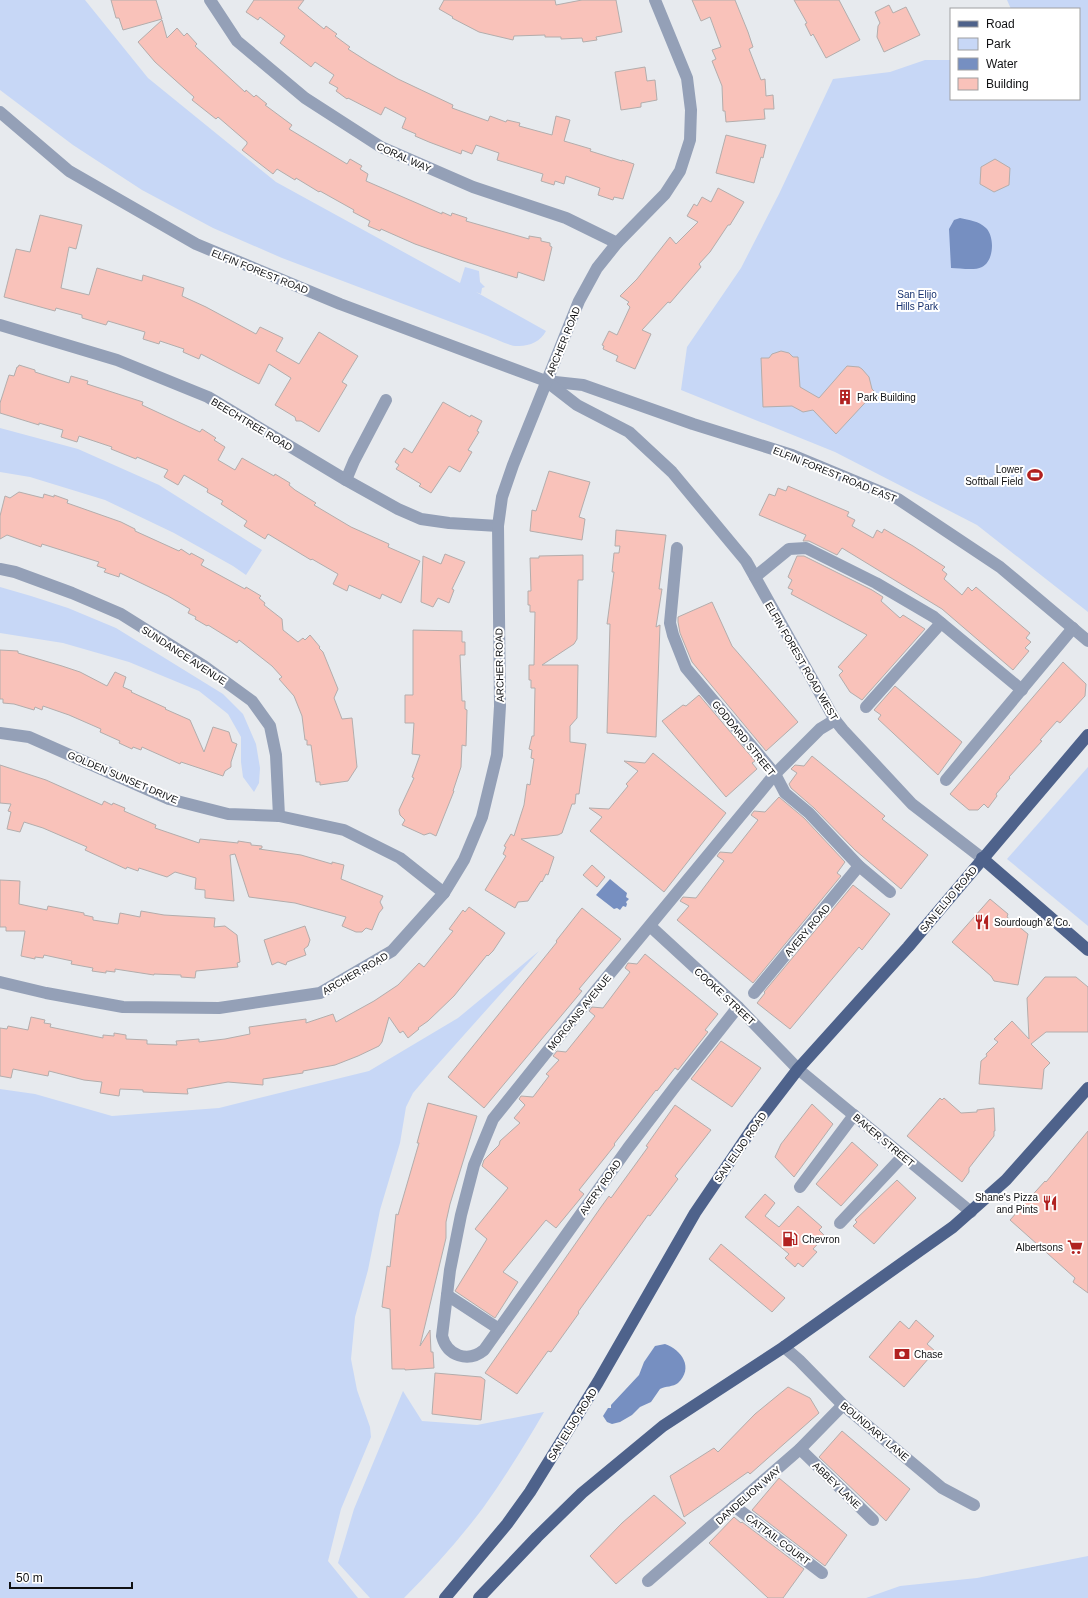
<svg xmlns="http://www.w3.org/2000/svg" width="1088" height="1598" viewBox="0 0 1088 1598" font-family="Helvetica,sans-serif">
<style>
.green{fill:#c7d7f6}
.water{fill:#768fc1}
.building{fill:#f9c2ba;stroke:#b3adac}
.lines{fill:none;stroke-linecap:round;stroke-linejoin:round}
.minor{stroke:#94a0b7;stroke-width:12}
.major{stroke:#4e628b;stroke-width:12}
.labels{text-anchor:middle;stroke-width:4;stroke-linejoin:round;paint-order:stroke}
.street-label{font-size:10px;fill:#101113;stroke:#fff}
.park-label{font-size:10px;fill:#17326f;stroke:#fff}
.poi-label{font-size:10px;fill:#101113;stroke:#fff;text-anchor:start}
</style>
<rect width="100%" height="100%" fill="#e7eaee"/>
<!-- green -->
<g class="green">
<path d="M0,0H85L148,78L276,182L460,283L465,267L479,271L480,282L485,287L482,288L481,294L476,292L546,331C541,341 530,346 519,346C511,347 496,339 488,336L282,258L213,228L142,190L73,145L0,90Z"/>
<polygon points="1007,0 1088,0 1088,612 977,525 835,452 681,390 687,347 741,268 779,194 833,79 890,72 925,60 951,60 951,99 1079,99 1079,9 1011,9"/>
<polygon points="0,428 78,449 159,485 262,550 246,575 233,566 174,533 105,500 30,477 0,472"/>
<polygon points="0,587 31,596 68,608 116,628 223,694 243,714 256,744 260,768 259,783 254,792 243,777 241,762 241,737 228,714 199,691 129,662 63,643 0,633"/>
<polygon points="1088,767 1088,926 1007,859"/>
<polygon points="539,951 430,1073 413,1093 406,1107 400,1143 380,1210 368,1270 355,1317 351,1359 357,1390 370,1427 371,1437 341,1509 328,1561 358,1598 0,1598 0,1089 35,1094 112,1116 219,1108 369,1071 458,1018"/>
<path d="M403,1391L422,1421L477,1425L544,1412C525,1445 505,1477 483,1508C459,1540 432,1570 404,1598H370L338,1563L354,1509Z"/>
<polygon points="1088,1556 1088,1598 866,1598 900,1586 977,1578"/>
</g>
<!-- water -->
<g class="water">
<path d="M960,218C969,220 979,221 986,228C995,237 994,261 982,267C974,271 960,268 951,268L949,229L954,220Z"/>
<polygon points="610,879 627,893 626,897 629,899 626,902 627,904 626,907 623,906 620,910 617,908 614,909 596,895"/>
<path d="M665,1344C682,1350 694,1368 678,1383C673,1387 666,1386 660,1389L651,1402L640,1407L632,1415L620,1422L612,1424L607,1422L603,1416L608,1408H611V1405L639,1375L644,1362L655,1346Z"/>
</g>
<!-- building -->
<g class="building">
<polygon points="111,0 156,0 162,19 123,30 119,18 116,18"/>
<polygon points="254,0 304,0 298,8 324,29 326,26 337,34 335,36 350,47 348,49 370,63 398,79 453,105 452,108 488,121 490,116 506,122 507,120 520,123 519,126 552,135 556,116 570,120 564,141 591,149 590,151 622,161 622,160 634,164 623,199 614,197 613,200 598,195 600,188 566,176 564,184 555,181 554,185 541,181 543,174 497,160 499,153 476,145 472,154 462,150 461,154 429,142 415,136 416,134 402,128 406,118 385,107 381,115 348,98 347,99 336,91 338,88 329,83 334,75 315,62 311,67 280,43 285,36 260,17 258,20 246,12"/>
<polygon points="444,0 555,0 556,5 582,0 616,0 622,32 596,37 597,40 583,42 582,38 561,39 561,37 545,37 545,35 514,36 513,40 479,32 452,18 453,17 439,9"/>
<polygon points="692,0 735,0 748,32 753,47 749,49 761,80 765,79 766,96 773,95 774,109 764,109 765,119 726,122 725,111 723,111 722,86 712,61 716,59 712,50 721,47 710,17 701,21"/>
<polygon points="794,0 839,0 860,40 826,58 813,34 811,36 805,24 807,23"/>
<polygon points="889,5 893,13 906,7 920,35 884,52 877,37 878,26 880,23 875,12"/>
<polygon points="162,20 167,38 177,28 184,36 187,33 197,44 195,46 245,92 246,90 254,97 256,95 267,104 265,105 292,125 289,129 347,164 350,159 362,166 360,169 368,174 366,181 442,214 442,212 451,216 452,213 467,218 466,221 529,239 529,236 541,238 541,241 550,243 550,246 552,247 544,281 518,272 517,278 460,260 415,244 381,229 380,231 368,226 370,221 353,212 354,210 320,191 319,192 296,178 295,180 277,169 273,174 242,150 247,144 247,142 218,117 216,119 192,100 194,97 155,62 138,42"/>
<polygon points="645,67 647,81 655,80 657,100 641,103 641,107 621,110 615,72"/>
<polygon points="726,135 766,145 763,158 761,157 754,183 716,173"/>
<polygon points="995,159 1010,168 1009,185 994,192 980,184 981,167"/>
<polygon points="718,188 744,202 730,225 728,225 710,252 699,264 701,267 670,303 668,302 642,330 651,334 635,369 616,361 618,356 603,349 604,346 602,345 609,331 617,335 630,307 627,304 629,302 620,296 637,279 670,237 676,244 698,222 687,216 694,204 697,206 702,197 711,202"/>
<polygon points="40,215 82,225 76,249 69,247 61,288 89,295 97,268 142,281 143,275 184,288 182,296 206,307 256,334 260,327 283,338 276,351 299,364 319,332 358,356 342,382 347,385 319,432 301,421 296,421 295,417 275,405 291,378 269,364 259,384 201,354 199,359 183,352 184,349 160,341 159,344 143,339 145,332 108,321 106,325 82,318 82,315 56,308 55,311 4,297 16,249 30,252"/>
<polygon points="781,351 789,353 793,357 798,357 800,387 819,398 847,366 859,367 862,369 869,377 872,389 875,392 836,434 813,410 803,412 792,406 763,407 761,358 769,358 772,354"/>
<polygon points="19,365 35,370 35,372 69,383 71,376 88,381 87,384 143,402 142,405 200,432 202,429 216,438 214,440 225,447 218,460 235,470 242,458 274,476 275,474 290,483 289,485 295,490 316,503 314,505 351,527 389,544 388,547 420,561 401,603 382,594 380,599 349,585 347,591 333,584 338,574 312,559 311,560 268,534 265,539 244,526 247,521 221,504 223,501 207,492 208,489 184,475 178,485 164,477 168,470 137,457 136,459 111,449 112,447 79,436 77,442 61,437 63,430 39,423 39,425 0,413 0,403 9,375 14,376 17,367 18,367"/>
<polygon points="443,402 470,417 471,415 482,421 477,431 479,432 468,450 472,452 460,472 449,466 431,493 419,486 421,484 396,469 399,465 395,462 404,448 412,453"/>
<polygon points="549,471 590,482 579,517 585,519 582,540 530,531 532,510 536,511"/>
<polygon points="788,486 849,512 847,516 855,520 852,526 873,538 877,530 882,533 884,529 913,546 945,567 942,570 947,574 944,579 962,595 968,587 972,591 976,587 1030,633 1026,638 1031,642 1025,648 1029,651 1013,670 942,609 842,548 837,555 809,541 803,541 806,535 759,515 769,494 775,496 778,488 786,491"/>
<polygon points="19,492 43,498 44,494 54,497 54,495 68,500 67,503 121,522 135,529 135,531 179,551 181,549 190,555 191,553 204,560 201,565 245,589 246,587 261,596 259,598 265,603 264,605 282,619 283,630 298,642 303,638 305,640 310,635 320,647 319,648 323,652 338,689 334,698 342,719 352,718 357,767 348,781 320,785 320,782 316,782 311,745 307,745 307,740 305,740 302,716 294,696 279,679 282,677 272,666 239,640 237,643 208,625 207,626 195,619 196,617 188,613 190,609 168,596 120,573 119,577 104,572 106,569 97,566 99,562 42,544 41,547 7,535 0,539 0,516 5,496 10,498"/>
<polygon points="616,530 666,535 659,589 662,589 656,627 660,625 656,737 607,733 610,624 607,624 614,572 612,572 614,553 619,553 620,546 615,546"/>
<polygon points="445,554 465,562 452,589 454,590 449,603 438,598 433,607 421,602 423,556 441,564"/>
<polygon points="583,555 583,580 578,580 577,639 574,644 542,665 578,665 577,718 570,726 570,742 586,744 579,794 576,794 575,804 572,804 562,833 558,835 521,839 554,857 548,875 546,874 542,882 541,881 528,901 518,902 515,908 485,890 506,856 503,854 506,847 504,846 511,834 514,836 524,805 527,784 530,785 534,759 531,758 532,750 529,749 532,736 534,736 535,688 531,688 531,680 529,680 529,665 534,665 535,612 530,612 530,605 528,605 528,591 531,591 530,558 539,558 539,556"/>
<polygon points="797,556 804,556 872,590 883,597 881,601 900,618 903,615 925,629 862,700 850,692 839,675 843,671 838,667 867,635 791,594 793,590 788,588 792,580 788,577"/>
<polygon points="712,602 732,646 798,722 766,751 692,662 680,633 678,622 678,617"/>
<polygon points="413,630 462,631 462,642 465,642 465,655 460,655 462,701 465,701 465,709 467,710 466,746 462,745 461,767 453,791 454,791 436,836 430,833 424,835 402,825 405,820 400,815 399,810 414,778 412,777 420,755 412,754 414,723 405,723 405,695 413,695"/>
<polygon points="0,650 18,651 18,653 62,666 80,672 107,686 115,672 126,677 123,687 132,691 131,692 166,708 165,709 190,720 204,752 213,727 229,732 232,742 237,744 231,762 231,767 225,771 223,776 181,762 180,764 142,747 141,750 133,747 132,749 119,743 120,741 100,732 101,729 69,715 43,706 42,710 35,707 34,710 14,704 3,703 3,699 0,699"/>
<polygon points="1063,662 1086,684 1085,696 1060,723 1057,721 1040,740 1042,741 1009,777 1010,778 996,794 997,796 988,808 984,804 978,810 969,810 950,794"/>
<polygon points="895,686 962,742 938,775 878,719 881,715 874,710"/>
<polygon points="699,695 755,761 752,763 757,769 726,797 662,721 683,705 686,706"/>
<polygon points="653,753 726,813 664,892 590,831 602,817 589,808 609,809 628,786 626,784 638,771 624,761 645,763"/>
<polygon points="812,756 885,816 882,819 928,855 901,889 855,850 814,808 791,788 789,784 797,773 791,769 795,765 804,766"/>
<polygon points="0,765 46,780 102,805 104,801 112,805 113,803 125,808 124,811 156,825 155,828 199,843 200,839 238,843 238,841 251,843 251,845 262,846 262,848 259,849 301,855 332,864 332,862 344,865 341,879 383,896 380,902 383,908 379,913 372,930 366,928 362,932 356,932 342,926 346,917 295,903 249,897 235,854 230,855 234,901 205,898 205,890 195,889 196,878 175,872 167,877 139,868 138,871 127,867 126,869 85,850 87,847 43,828 24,822 20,832 7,829 11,812 8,811 11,804 0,803"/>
<polygon points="779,797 804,818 845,862 837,873 841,876 753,983 677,920 689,906 680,901 683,897 696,898 724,861 717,856 720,852 732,853 758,820 751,815 754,811 765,812"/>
<polygon points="592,865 605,877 597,887 583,875"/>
<polygon points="0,880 20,881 19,904 47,910 48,906 84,913 84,915 93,917 93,920 118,924 120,913 140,917 141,911 164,915 215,918 214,927 225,926 237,935 240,962 237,963 238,967 196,971 195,978 181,977 181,975 154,974 154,975 115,969 115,972 106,971 106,973 92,971 93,968 71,964 72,961 44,955 43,958 35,957 35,959 21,956 25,931 6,931 6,927 0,927"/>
<polygon points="853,885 890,914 862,950 859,947 790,1029 757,1003 765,993 764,992"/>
<polygon points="990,899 1008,914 1007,917 1028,934 1018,985 994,981 991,976 952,942"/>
<polygon points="469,907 505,933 493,951 488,956 487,955 454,996 428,1021 418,1028 419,1029 408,1038 403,1031 400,1033 389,1017 382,1042 379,1046 358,1056 335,1065 303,1071 303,1073 263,1079 263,1085 228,1082 187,1089 188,1094 143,1092 143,1090 120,1089 119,1096 100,1093 102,1082 84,1080 49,1071 48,1076 13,1069 11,1078 0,1076 0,1028 7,1029 8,1026 28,1030 31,1017 45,1020 44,1023 51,1024 50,1027 103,1038 103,1035 114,1036 114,1033 126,1035 126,1039 147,1040 147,1044 177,1045 176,1041 199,1039 199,1042 225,1039 250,1034 249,1027 306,1019 306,1023 333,1014 336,1022 374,1001 398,985 419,963 424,967 453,931 449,929 463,910 465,912"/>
<polygon points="582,908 621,939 579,989 582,991 484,1108 448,1077 557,942 556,941"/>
<polygon points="305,926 310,940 308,946 304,949 306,955 287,962 286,965 278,962 272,965 264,940"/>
<polygon points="645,954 718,1014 705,1030 708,1032 678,1070 675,1068 657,1091 656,1090 614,1144 615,1145 579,1190 584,1194 556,1228 546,1220 503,1272 518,1282 495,1318 455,1291 487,1239 475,1229 508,1188 482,1166 484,1160 499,1145 500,1141 520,1123 514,1118 525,1105 519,1099 521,1096 533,1097 549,1076 546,1074 559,1060 553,1056 557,1051 566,1052 595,1016 589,1011 592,1007 603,1008 630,972 625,968 628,963 637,964"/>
<polygon points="1045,977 1076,977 1088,987 1088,1032 1046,1032 1031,1044 1050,1063 1044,1069 1042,1089 979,1084 981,1061 987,1056 986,1054 998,1042 994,1039 1012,1021 1029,1039 1027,998"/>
<polygon points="721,1041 761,1068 732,1107 691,1079"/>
<polygon points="940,1098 942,1100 944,1098 961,1113 977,1112 977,1110 994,1108 995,1131 994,1131 994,1136 969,1168 969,1172 962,1182 907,1136"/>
<polygon points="428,1103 477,1116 450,1204 446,1222 446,1238 420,1346 430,1330 431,1352 433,1352 434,1368 405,1370 405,1369 392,1369 390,1309 382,1307 387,1266 390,1267 396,1214 398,1215 419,1143 417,1143"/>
<polygon points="812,1104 833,1124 794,1177 775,1157 781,1144"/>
<polygon points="675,1105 711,1130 675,1176 678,1179 650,1216 648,1215 578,1312 579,1313 551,1352 548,1351 517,1394 485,1373 601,1207 609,1196 611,1198 648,1147 646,1146"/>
<polygon points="1088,1131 1088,1293 1073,1282 1075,1278 1010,1220 1045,1181 1046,1182"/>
<polygon points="852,1142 878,1165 841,1206 816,1184"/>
<polygon points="897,1180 916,1198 874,1244 853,1226 857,1222 855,1220"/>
<polygon points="765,1194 775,1203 765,1216 779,1227 798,1206 822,1227 819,1230 825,1236 813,1249 817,1252 803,1267 798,1263 795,1267 785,1258 789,1254 745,1217"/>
<polygon points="721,1244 785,1298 772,1312 709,1259"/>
<polygon points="916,1320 934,1336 927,1344 935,1351 904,1387 869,1357 900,1321 909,1329"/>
<polygon points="435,1373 481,1377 485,1380 481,1420 432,1414"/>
<polygon points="788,1387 810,1398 819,1413 750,1474 748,1472 684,1517 670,1476 714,1448 718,1452 755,1414"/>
<polygon points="842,1431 910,1489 886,1521 819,1457"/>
<polygon points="779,1478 847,1535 825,1566 752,1510"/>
<polygon points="654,1495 686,1523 616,1584 590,1556 622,1523"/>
<polygon points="734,1517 741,1523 742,1522 804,1569 783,1598 768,1598 709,1543"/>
</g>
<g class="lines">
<!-- minor -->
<g class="minor">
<polyline points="210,0 237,41 305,98 381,147 473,187 566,218 617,243"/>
<polyline points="0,112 69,171 196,244 340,304 546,381 583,385 693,424 792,455 898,499 1000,567 1088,641"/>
<polyline points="0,325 117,360 208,397 346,480 398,509 421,519 449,523 498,526"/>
<polyline points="546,381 577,405 629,432 672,472 746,561 835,720 843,730 912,804 982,858"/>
<polyline points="346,480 354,461 386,400"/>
<polyline points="677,548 670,623 673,635 686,668 775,774 785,793 809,813 859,866 890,892"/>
<polyline points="0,569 15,572 72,593 121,614 204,666 252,701 270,726 276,755 279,816"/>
<polyline points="755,577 789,549 806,548 876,583 934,617 1022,690"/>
<polyline points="866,707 941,623"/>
<polyline points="0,733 29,737 169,799 228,814 279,816 344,830 400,858 444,893"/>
<polyline points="946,780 1073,628"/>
<polyline points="650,926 738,1007 798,1069 971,1212"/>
<polyline points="0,982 46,993 123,1007 219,1008 320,993 392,951 444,893 464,860 482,817 497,755 500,706 498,526 502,497 513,465 579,301 597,268 617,243 665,194 680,171 690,140 691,110 687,78 655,0"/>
<polyline points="754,993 859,866"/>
<path d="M738,1007L677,1084L628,1148L484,1350C468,1363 447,1356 442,1336L450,1270L461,1215L474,1165L493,1119L598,988L775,774L820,729L835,720"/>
<polyline points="800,1187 854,1115"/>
<polyline points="840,1223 903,1156"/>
<polyline points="447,1295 499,1329"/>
<polyline points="784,1347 799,1360 843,1405 942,1488 974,1505"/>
<polyline points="800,1449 873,1520"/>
<polyline points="734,1506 822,1573"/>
<polyline points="648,1581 800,1449 843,1405"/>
</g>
<!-- major -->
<g class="major">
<polyline points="982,858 1088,950"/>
<polyline points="445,1598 507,1524 530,1492 598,1382 695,1213 752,1129 798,1069 908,947 1088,735"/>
<polyline points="479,1598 537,1537 582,1493 663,1426 784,1347 953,1227 1006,1180 1088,1088"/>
</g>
</g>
<!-- icons -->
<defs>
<symbol id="building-bare" viewBox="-9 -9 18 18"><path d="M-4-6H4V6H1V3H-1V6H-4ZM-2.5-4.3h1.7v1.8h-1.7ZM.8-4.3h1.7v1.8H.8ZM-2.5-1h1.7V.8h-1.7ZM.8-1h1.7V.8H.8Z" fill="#b12120" stroke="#fff" stroke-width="2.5" paint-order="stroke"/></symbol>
<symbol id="stadium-bare" viewBox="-9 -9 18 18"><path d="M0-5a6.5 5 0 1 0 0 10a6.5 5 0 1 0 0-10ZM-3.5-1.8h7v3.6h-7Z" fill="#b12120" stroke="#fff" stroke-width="2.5" paint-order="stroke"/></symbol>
<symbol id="restaurant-bare" viewBox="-9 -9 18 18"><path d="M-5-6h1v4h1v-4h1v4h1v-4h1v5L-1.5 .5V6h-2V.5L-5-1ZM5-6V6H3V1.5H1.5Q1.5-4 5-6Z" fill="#b12120" stroke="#fff" stroke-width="2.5" paint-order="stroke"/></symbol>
<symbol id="fuel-bare" viewBox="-9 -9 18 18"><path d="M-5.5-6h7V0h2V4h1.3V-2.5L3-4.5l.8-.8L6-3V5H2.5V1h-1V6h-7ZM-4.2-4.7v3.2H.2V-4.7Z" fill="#b12120" stroke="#fff" stroke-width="2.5" paint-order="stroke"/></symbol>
<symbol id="supermarket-bare" viewBox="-9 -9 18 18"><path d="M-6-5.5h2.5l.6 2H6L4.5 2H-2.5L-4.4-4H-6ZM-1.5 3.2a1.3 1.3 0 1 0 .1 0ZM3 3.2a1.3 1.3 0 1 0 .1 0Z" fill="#b12120" stroke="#fff" stroke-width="2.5" paint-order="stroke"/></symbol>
<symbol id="bank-bare" viewBox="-9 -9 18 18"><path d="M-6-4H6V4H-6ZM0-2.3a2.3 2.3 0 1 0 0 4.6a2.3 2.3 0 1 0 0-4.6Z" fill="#b12120" stroke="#fff" stroke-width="2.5" paint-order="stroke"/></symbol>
</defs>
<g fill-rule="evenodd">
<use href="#building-bare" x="834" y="386" width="22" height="22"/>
<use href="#stadium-bare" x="1024" y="464" width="22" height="22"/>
<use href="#restaurant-bare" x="971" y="911" width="22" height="22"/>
<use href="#restaurant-bare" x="1039" y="1192" width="22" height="22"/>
<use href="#fuel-bare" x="779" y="1228" width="22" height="22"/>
<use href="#supermarket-bare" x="1064" y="1236" width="22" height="22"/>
<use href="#bank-bare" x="891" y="1343" width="22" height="22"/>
</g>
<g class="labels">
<!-- street labels -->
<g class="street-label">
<text transform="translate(404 157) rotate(24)" y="4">CORAL WAY</text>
<text transform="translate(260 271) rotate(22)" y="4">ELFIN FOREST ROAD</text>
<text transform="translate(563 341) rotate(-68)" y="4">ARCHER ROAD</text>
<text transform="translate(252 424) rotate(31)" y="4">BEECHTREE ROAD</text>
<text transform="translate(835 474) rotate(22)" y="4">ELFIN FOREST ROAD EAST</text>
<text transform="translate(184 655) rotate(33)" y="4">SUNDANCE AVENUE</text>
<text transform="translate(802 661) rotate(60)" y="4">ELFIN FOREST ROAD WEST</text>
<text transform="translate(499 665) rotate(-91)" y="4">ARCHER ROAD</text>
<text transform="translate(744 738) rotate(51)" y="4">GODDARD STREET</text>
<text transform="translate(123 777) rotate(23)" y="4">GOLDEN SUNSET DRIVE</text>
<text transform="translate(948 899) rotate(-50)" y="4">SAN ELIJO ROAD</text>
<text transform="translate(807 930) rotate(-50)" y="4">AVERY ROAD</text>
<text transform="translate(355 973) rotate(-30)" y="4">ARCHER ROAD</text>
<text transform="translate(725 996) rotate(43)" y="4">COOKE STREET</text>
<text transform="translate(579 1012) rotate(-51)" y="4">MORGANS AVENUE</text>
<text transform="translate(884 1140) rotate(40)" y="4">BAKER STREET</text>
<text transform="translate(740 1147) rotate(-55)" y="4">SAN ELIJO ROAD</text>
<text transform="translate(600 1187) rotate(-55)" y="4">AVERY ROAD</text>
<text transform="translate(572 1424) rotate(-58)" y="4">SAN ELIJO ROAD</text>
<text transform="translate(875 1431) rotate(40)" y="4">BOUNDARY LANE</text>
<text transform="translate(837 1485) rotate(44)" y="4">ABBEY LANE</text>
<text transform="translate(748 1495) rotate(-41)" y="4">DANDELION WAY</text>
<text transform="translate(778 1539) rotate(37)" y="4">CATTAIL COURT</text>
</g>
<!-- park labels -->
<g class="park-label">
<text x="917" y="298">San Elijo<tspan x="917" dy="12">Hills Park</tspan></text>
</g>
<!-- poi labels -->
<g class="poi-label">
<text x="857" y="401">Park Building</text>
<text x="1023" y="473" text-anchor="end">Lower<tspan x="1023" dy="12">Softball Field</tspan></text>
<text x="994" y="926">Sourdough &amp; Co.</text>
<text x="1038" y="1201" text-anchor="end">Shane's Pizza<tspan x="1038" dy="12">and Pints</tspan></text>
<text x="802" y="1243">Chevron</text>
<text x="1063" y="1251" text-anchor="end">Albertsons</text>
<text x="914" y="1358">Chase</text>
</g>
</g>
<!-- legend -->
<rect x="950" y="8" width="130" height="92" fill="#ffffff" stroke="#9fa0a1"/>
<rect x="958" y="21" width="20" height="6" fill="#4e628b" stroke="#9fa0a1"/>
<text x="986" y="28" font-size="12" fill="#101113">Road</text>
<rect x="958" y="38" width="20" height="12" fill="#c7d7f6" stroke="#9fa0a1"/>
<text x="986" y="48" font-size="12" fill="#101113">Park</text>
<rect x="958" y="58" width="20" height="12" fill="#768fc1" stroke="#9fa0a1"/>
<text x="986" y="68" font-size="12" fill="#101113">Water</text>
<rect x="958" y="78" width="20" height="12" fill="#f9c2ba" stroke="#9fa0a1"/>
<text x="986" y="88" font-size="12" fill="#101113">Building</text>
<!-- scale -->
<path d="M10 1582v6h122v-6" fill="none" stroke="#101113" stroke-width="2"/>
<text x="16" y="1582" font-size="12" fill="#101113" stroke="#ffffff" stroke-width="3" paint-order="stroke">50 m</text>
</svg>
